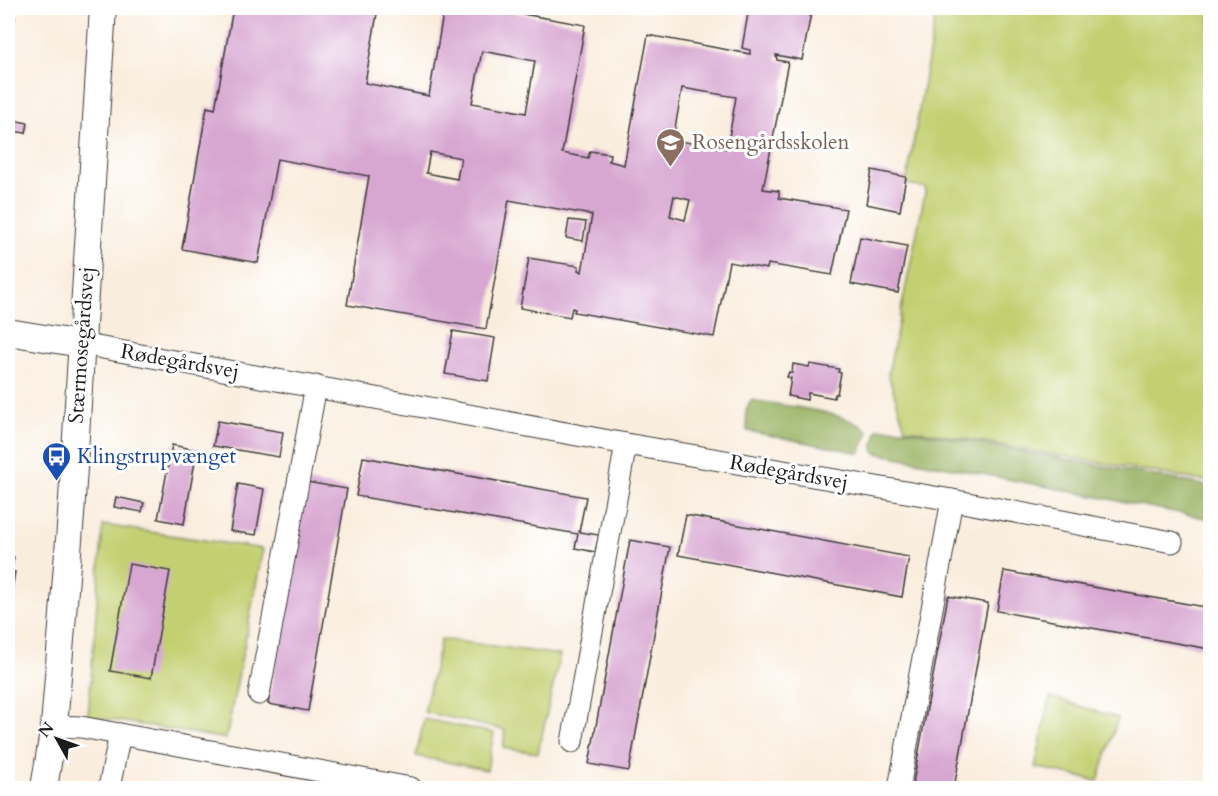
<svg xmlns="http://www.w3.org/2000/svg" width="1218" height="796" viewBox="0 0 1218 796" font-family="Cardo,serif">
<style>
.green{fill:#c3d072;stroke:#707647;stroke-width:1.5}
.forest{fill:#9ab264;stroke:#5b6740;stroke-width:1.5}
.building{fill:#d7a6d1;fill-rule:evenodd}
.lines{fill:none;stroke-linecap:round;stroke-linejoin:round}
.minor-casing{stroke:#3d3b39;stroke-width:23}
.tertiary-casing{stroke:#3d3b39;stroke-width:28}
.minor{stroke:#fff;stroke-width:21}
.tertiary{stroke:#fff;stroke-width:26}
.labels{text-anchor:middle;stroke-width:6;stroke-linejoin:round;paint-order:stroke}
.education-label{font-size:21px;fill:#785e54;stroke:#fff;text-anchor:start}
.street-label{font-size:21px;fill:#1c1c1c;stroke:#fff}
.transit-label{font-size:21px;fill:#164399;stroke:#fff;text-anchor:start}
</style>
<rect width="100%" height="100%" fill="#fff"/>
<filter id="ink" filterUnits="userSpaceOnUse"><feTurbulence type="fractalNoise" baseFrequency=".0167" numOctaves="2"/><feDisplacementMap in="SourceGraphic" scale="12" xChannelSelector="R" yChannelSelector="G"/><feConvolveMatrix kernelMatrix="1 2 1 2 8 2 1 2 1" color-interpolation-filters="sRGB"/></filter>
<filter id="wash" filterUnits="userSpaceOnUse"><feTurbulence type="fractalNoise" baseFrequency=".008" numOctaves="4" result="noise"/><feDisplacementMap in="SourceGraphic" scale="24" xChannelSelector="R" yChannelSelector="G"/><feGaussianBlur stdDeviation="1.35" result="paint"/><feColorMatrix in="noise" values="0 0 0 0 0 0 0 0 0 0 0 0 0 0 0 0 0 1.4 0 .05"/><feComposite in="paint" operator="in"/></filter>
<g filter="url(#wash)">
<rect width="100%" height="100%" fill="#f9eddd"/>
<!-- green -->
<g class="green">
<polygon points="937,8 1210,8 1210,482 905,428 888,374 926,188 906,184"/>
<polygon points="103,525 263,549 226,739 88,716"/>
<polygon points="441,639 560,655 538,753 503,748 505,730 424,712"/>
<polygon points="1050,697 1118,718 1098,781 1035,767"/>
<polygon points="424,719 494,733 487,770 416,756"/>
</g>
<!-- forest -->
<g class="forest">
<path d="M751,400C788,407 840,409 869,431L860,453L747,431L746,411Z"/>
<polygon points="877,429 903,429 1210,486 1210,519 876,453 873,450"/>
</g>
<g id="blocks">
<!-- building -->
<g class="building">
<path d="M233,8H378L365,83L429,96L444,8H489L585,25L562,153L588,158L590,151L610,154L609,161L624,165L648,35L750,54V50L742,48L749,8H812L802,60L776,55L777,60L788,62L763,189L779,191V198L846,209L832,275L768,264L767,269L729,262L714,337L574,312L575,309L572,308L570,317L520,308L529,258L579,266L578,270L582,272L592,215L509,200L486,329L347,305L369,176L277,159L258,263L182,249L207,107L215,109ZM482,51L535,61L526,113L472,103ZM682,88L736,97L727,149L673,140ZM430,152L461,158L457,179L426,173ZM674,196L690,200L685,220L670,216Z"/>
<polygon points="8,16 15,18 9,52 8,52"/>
<polygon points="13,120 28,123 26,133 11,131"/>
<polygon points="872,170 906,177 900,211 866,204"/>
<polygon points="569,220 586,222 583,241 566,238"/>
<polygon points="860,237 907,246 898,293 851,284"/>
<polygon points="453,331 495,338 488,381 445,374"/>
<polygon points="793,364 809,367 810,364 839,369 838,372 841,373 837,394 835,394 834,398 808,393 807,400 788,396 791,378 787,377 789,372 792,373"/>
<polygon points="218,421 283,432 279,457 213,446"/>
<polygon points="172,445 197,450 184,524 158,519"/>
<polygon points="363,457 586,497 579,532 599,535 595,552 575,548 578,534 356,496"/>
<polygon points="307,482 347,489 308,711 268,704"/>
<polygon points="238,484 264,489 256,535 230,531"/>
<polygon points="116,497 144,503 142,512 114,507"/>
<polygon points="686,515 909,557 902,597 678,555"/>
<polygon points="630,540 670,547 629,771 589,764"/>
<polygon points="8,556 14,557 11,572 15,572 10,602 8,602"/>
<polygon points="129,564 170,571 151,678 110,671"/>
<polygon points="1004,571 1210,608 1210,649 997,611"/>
<polygon points="948,596 988,603 954,788 912,788"/>
</g>
</g>
</g>
<g filter="url(#ink)">
<use href="#blocks" fill-opacity="0" stroke="#3d3b39" stroke-width="1.5"/>
<g class="lines">
<defs>
<g id="minor">
<polyline points="81,344 626,444 952,500 1172,542"/>
<polyline points="259,694 316,386"/>
<polyline points="54,726 81,727 411,788"/>
<polyline points="572,742 626,444"/>
<polyline points="109,788 120,734"/>
<polyline points="899,788 952,500"/>
</g>
<g id="tertiary">
<polyline points="8,332 81,344"/>
<polyline points="44,788 54,726 71,515 103,8"/>
</g>
</defs>
<!-- minor casing -->
<use href="#minor" class="minor-casing"/>
<!-- tertiary casing -->
<use href="#tertiary" class="tertiary-casing"/>
<!-- minor -->
<use href="#minor" class="minor"/>
<!-- tertiary -->
<use href="#tertiary" class="tertiary"/>
</g>
</g>
<!-- icons -->
<defs>
<symbol id="school-pin" viewBox="-11 -11 22 30"><path d="M0 17L-7.5 6A9.5 9.5 0 1 1 7.5 6Z" fill="#8d6e63" stroke="#fff"/><path d="M0-5L7-2L0 1L-7-2ZM-4 1L0 2.5L4 1V4Q0 6-4 4Z" fill="#fff"/></symbol>
<symbol id="bus-pin" viewBox="-11 -11 22 30"><path d="M0 17L-7.5 6A9.5 9.5 0 1 1 7.5 6Z" fill="#1a4fb4" stroke="#fff"/><path d="M-5-6H5V4H4V6H2V4H-2V6H-4V4H-5ZM-3.5-4V0h7V-4ZM-3.5 1.2v1.5H-2V1.2ZM2 1.2v1.5H3.5V1.2Z" fill="#fff"/></symbol>
</defs>
<g fill-rule="evenodd">
<use href="#school-pin" x="654" y="126" width="33" height="45"/>
<use href="#bus-pin" x="40" y="440" width="33" height="45"/>
</g>
<g class="labels">
<!-- education labels -->
<g class="education-label">
<text x="692" y="149">Rosengårdsskolen</text>
</g>
<!-- street labels -->
<g class="street-label">
<text transform="translate(81 345) rotate(-86)" y="7">Stærmosegårdsvej</text>
<text transform="translate(180 361) rotate(10)" y="7">Rødegårdsvej</text>
<text transform="translate(789 472) rotate(10)" y="7">Rødegårdsvej</text>
</g>
<!-- transit labels -->
<g class="transit-label">
<text x="77" y="463">Klingstrupvænget</text>
</g>
</g>
<!-- margin -->
<rect width="1218" height="796" fill="none" stroke="#fff" stroke-width="30"/>
<!-- north arrow -->
<g transform="translate(57 739) rotate(310)" stroke="#ffffff" stroke-width="4.5" paint-order="stroke">
<path d="M0-4.5L10 22L0 15L-10 22Z" fill="#1c1c1c"/>
<text y="-9" font-size="16" font-weight="bold" text-anchor="middle" fill="#1c1c1c">N</text>
</g>
</svg>
